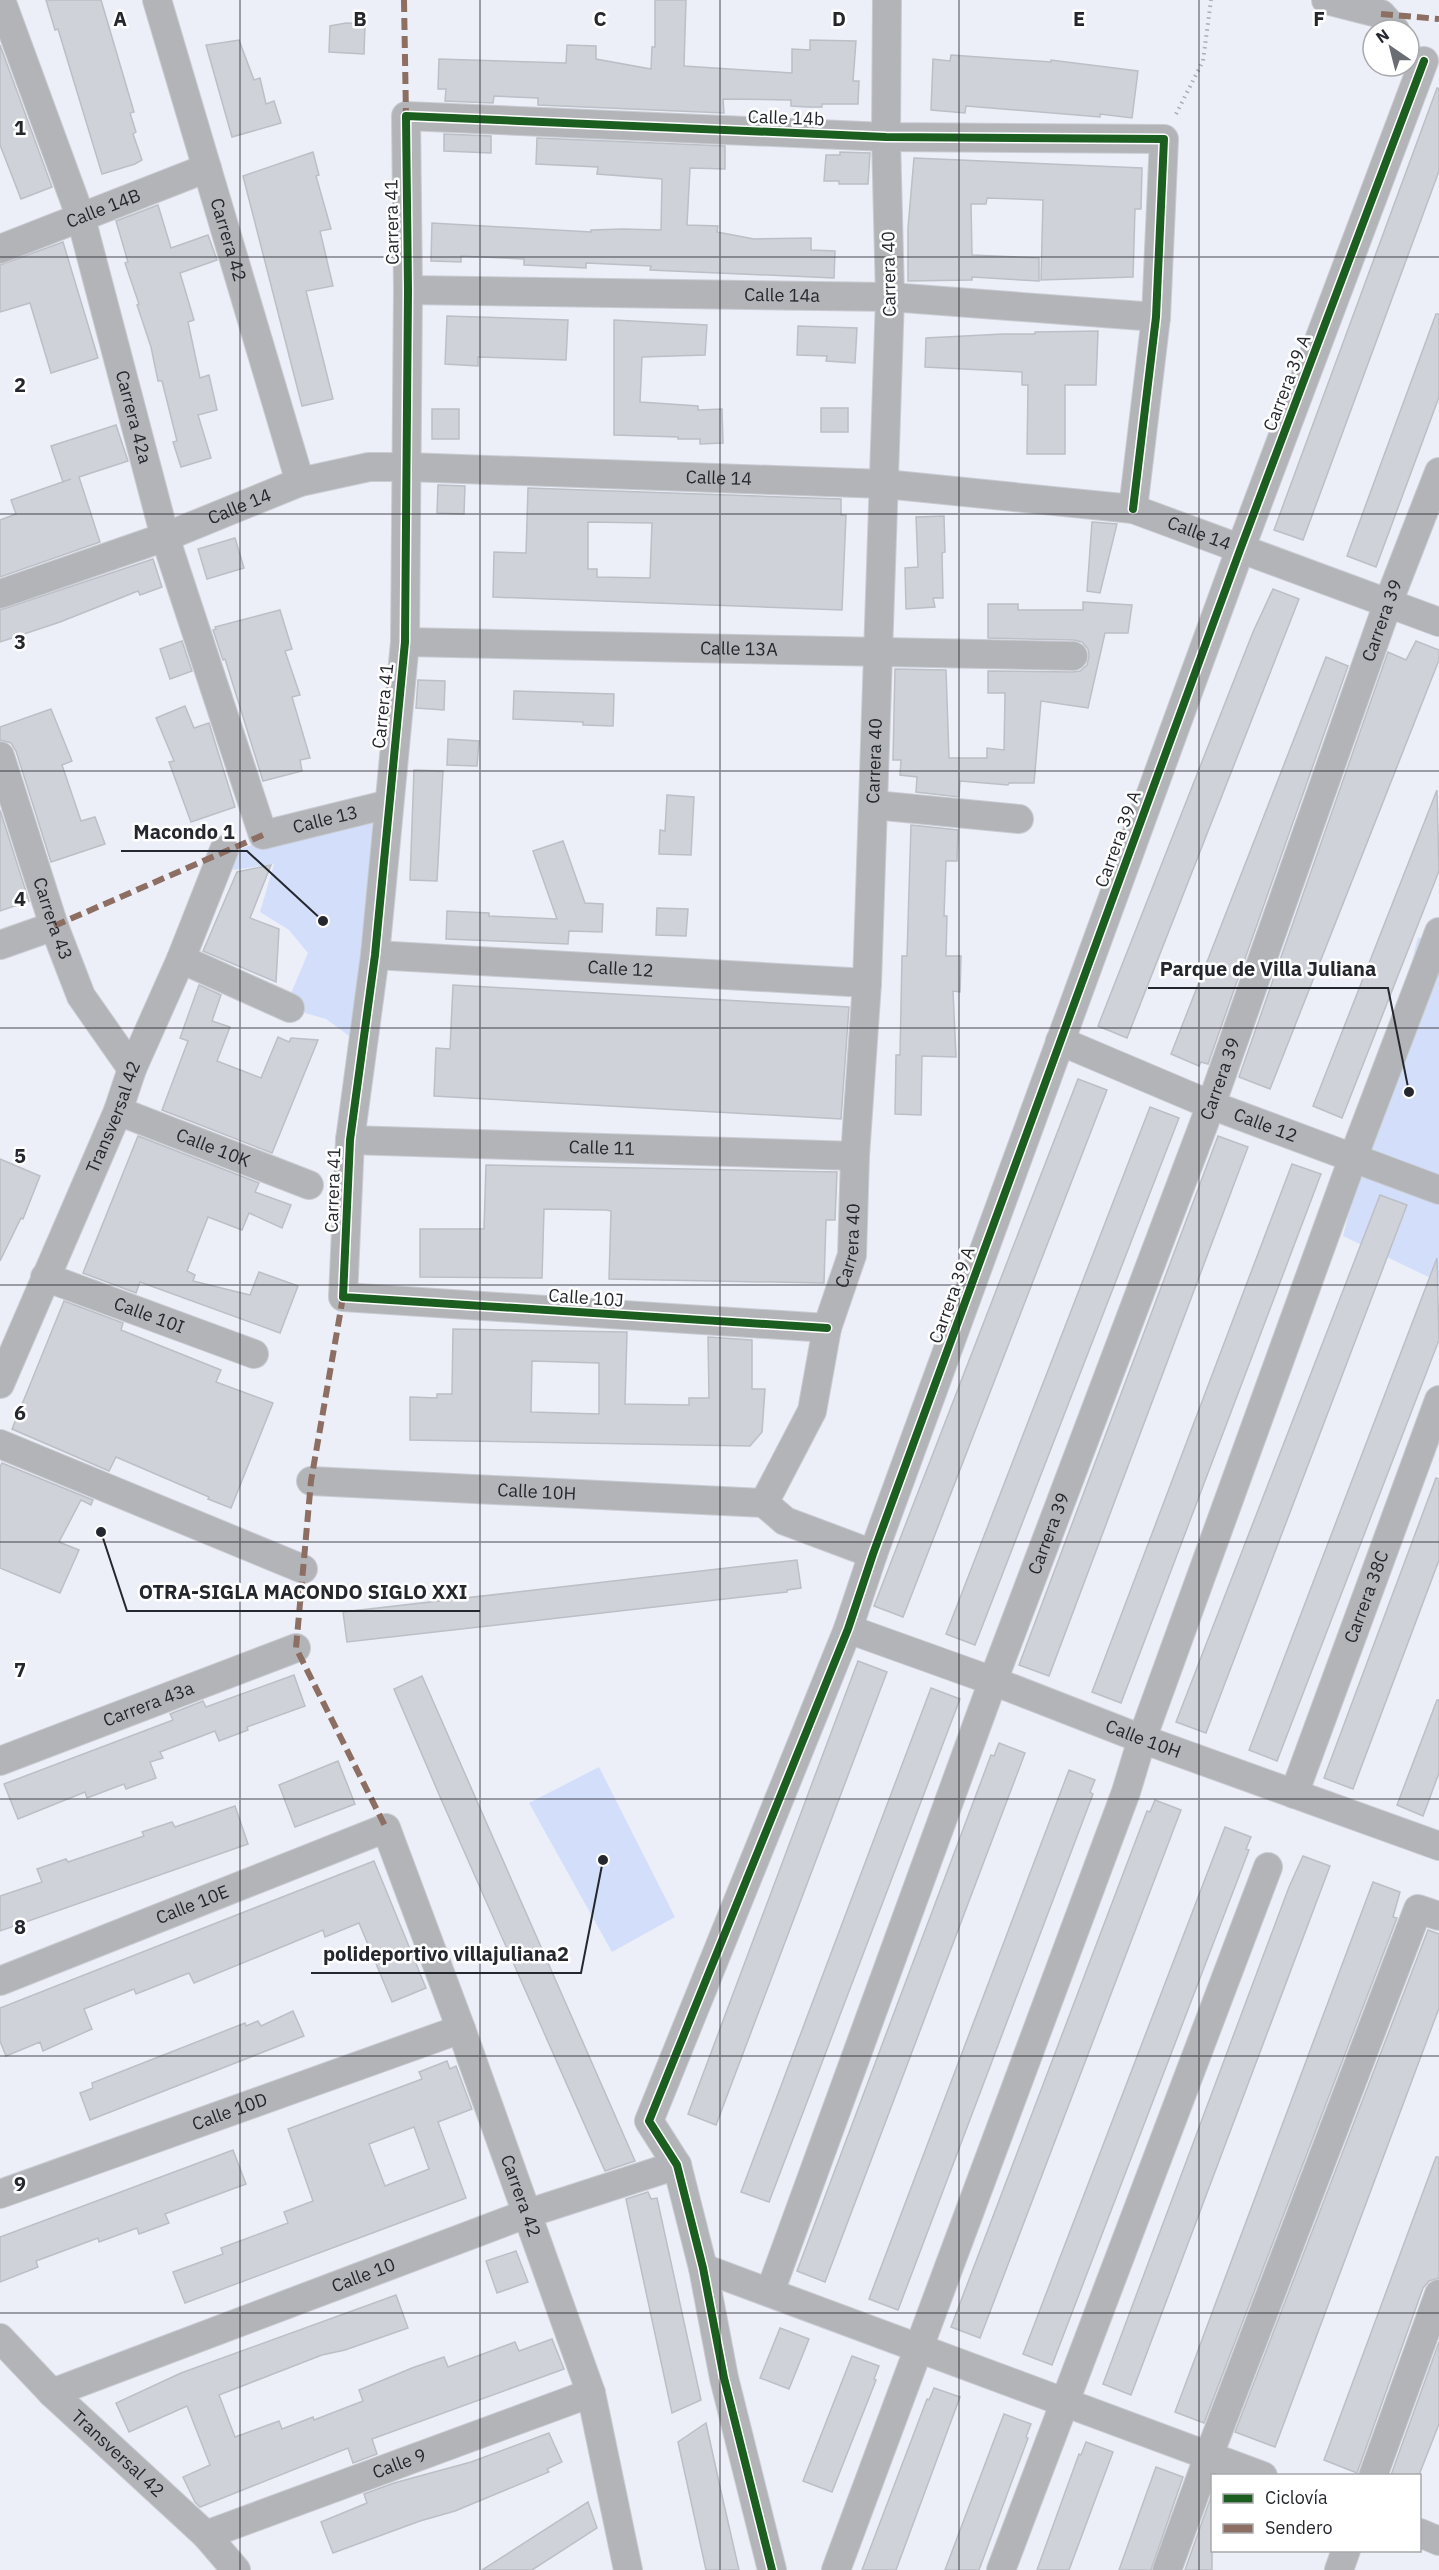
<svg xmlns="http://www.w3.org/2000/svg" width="1439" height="2570" viewBox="0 0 1439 2570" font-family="'IBM Plex Sans',sans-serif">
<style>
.green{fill:#d3dffa}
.building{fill:#cfd2d9;stroke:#bcbfc5;stroke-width:1.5;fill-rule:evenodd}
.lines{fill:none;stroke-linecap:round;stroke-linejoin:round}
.street-casing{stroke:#c9ccd3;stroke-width:30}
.path{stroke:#acaeb1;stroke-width:4;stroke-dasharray:1.5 4.5;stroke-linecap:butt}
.street{stroke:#b2b4b8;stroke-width:28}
.quiet{stroke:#8d6e63;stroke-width:6;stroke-dasharray:12 6;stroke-linecap:butt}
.cycleway-casing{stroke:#fff;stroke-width:11}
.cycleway{stroke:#1b5e20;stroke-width:8}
.grid{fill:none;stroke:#24272d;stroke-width:1.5;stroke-opacity:0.55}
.labels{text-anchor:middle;stroke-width:5;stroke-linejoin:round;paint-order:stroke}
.street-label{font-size:18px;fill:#24272d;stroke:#fff}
.grid-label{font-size:20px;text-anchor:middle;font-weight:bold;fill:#24272d;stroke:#fff;stroke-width:5;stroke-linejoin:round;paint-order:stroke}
.leader{fill:none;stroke:#24272d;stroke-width:2}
.callout-dot{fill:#24272d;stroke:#fff;stroke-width:2}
.callout-label{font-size:20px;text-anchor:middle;font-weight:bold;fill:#24272d;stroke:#fff;stroke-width:5;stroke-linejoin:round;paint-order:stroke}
</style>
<rect width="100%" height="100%" fill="#eceff8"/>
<!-- green -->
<g class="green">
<polygon points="380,810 356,1041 326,1019 305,1013 289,998 308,953 289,930 260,912 274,864 233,870 230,853 265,840"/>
<polygon points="1418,937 1439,948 1439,1282 1343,1236"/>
<polygon points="599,1767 675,1917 612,1952 529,1803"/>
</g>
<!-- building -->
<g class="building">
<polygon points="46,0 101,0 134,112 130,113 136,132 133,134 142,160 135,164 102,174 58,29 55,30"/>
<polygon points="655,0 686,0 684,66 792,73 792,49 810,50 810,40 856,41 853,81 859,81 858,104 822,104 822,107 807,107 791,106 791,100 723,99 724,113 538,105 538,98 494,96 493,103 445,101 446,89 438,89 439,59 566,63 567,45 596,46 596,59 651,69 652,47 655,47"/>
<polygon points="346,23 365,24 364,54 329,52 330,26"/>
<polygon points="239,40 254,80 260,78 266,104 274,101 281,123 232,137 206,45"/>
<polygon points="0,45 52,187 21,199 0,145"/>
<polygon points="951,55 1051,62 1051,60 1138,71 1132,118 1100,114 1100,117 966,106 965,113 931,110 933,59 950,61"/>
<polygon points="1437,88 1439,89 1439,171 1303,540 1274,530"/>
<polygon points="444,134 491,136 491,153 444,151"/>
<polygon points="537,138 725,146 725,169 690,168 687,225 718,226 717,232 754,239 811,238 811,250 835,251 834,278 650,270 651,266 586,263 586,268 524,265 524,259 461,256 461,262 431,261 432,223 591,232 591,230 623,229 661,230 662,179 597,174 598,167 536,164"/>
<polygon points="313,152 319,175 316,176 331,229 320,231 333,286 306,291 333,399 302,406 243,176"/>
<polygon points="840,152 870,153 868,184 839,184 839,181 824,181 826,155 840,155"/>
<polygon points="914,158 1142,168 1141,209 1135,209 1133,277 1041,280 1043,200 987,198 986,204 971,204 972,255 1039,258 1039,281 972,277 972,280 908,281 908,228"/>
<polygon points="158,205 171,248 208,235 217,260 180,273 194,320 188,322 200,378 209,375 217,410 198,415 211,458 181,467 173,442 177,441 162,381 158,381 151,347 137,305 139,304 125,263 128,262 116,221"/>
<polygon points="63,242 98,358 51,373 30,303 0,312 0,265"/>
<polygon points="1436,314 1439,314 1439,397 1376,567 1347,556"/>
<polygon points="447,316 568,320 566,360 478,357 478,366 445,364"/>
<polygon points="614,320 707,325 705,355 642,357 640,402 698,406 698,410 722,409 723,443 700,444 700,439 678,439 678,437 614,435"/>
<polygon points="798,326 857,328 855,363 826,361 827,356 797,355"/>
<polygon points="1098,331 1096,385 1065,385 1065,454 1027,454 1028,385 1022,385 1022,372 925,367 926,338 1003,334 1035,334 1035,332"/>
<rect x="821" y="408" width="27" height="24"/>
<rect x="432" y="409" width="27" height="30"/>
<polygon points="116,425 128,461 79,477 100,542 0,577 0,520 16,514 11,500 71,479 63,482 51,446"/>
<polygon points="438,485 465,486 464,514 437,513"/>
<path d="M528,488L841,499V515H846L842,610L493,597L494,552L526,553ZM588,522L652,523L650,578L597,577V569H588Z"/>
<polygon points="944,516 945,552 942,553 943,598 933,598 935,607 906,609 905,568 918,567 916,517"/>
<polygon points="1092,522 1117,524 1100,593 1087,591"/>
<polygon points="235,538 244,568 207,579 198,549"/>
<polygon points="153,559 162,587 140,595 138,591 60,622 0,642 0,610"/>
<polygon points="1273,589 1299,599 1127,1038 1098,1026 1253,632"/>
<polygon points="1083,602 1132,605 1128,633 1105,633 1088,708 1041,701 1034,783 1009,783 1008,785 960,781 959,797 916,792 917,777 900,775 901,760 893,760 895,669 946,670 949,758 987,758 987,748 1004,750 1005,693 988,693 988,671 1073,672 1080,671 1087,665 1089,656 1088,649 1082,642 1074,640 988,638 988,604 1018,604 1018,610 1083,610"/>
<polygon points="280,610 292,649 285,651 300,695 292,697 310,758 300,760 302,771 263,781 225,659 223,660 213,630 216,629 215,627"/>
<polygon points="182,641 192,671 170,679 160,649"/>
<polygon points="1416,641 1439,650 1439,660 1270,1089 1239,1077 1388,652 1406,660"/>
<polygon points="1326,657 1348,666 1208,1064 1201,1062 1199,1066 1171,1054"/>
<polygon points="418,680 445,681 444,710 416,708"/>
<polygon points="514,691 614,694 613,726 583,725 583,722 513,719"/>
<polygon points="185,706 194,728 209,723 235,807 191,822 169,762 174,761 156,718"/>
<polygon points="51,709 72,761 62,765 81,821 95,817 105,844 51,862 16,751 11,743 0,740 0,727"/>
<polygon points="448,739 479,741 477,766 447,765"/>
<polygon points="414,770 443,771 437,881 410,880"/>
<polygon points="1437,790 1439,871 1342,1118 1313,1106"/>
<polygon points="667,795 694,797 691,855 659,854 660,830 665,831"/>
<polygon points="0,810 29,901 0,911"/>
<polygon points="911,825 958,830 957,861 946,861 944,916 947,916 946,956 961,956 960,992 953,991 956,1057 922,1056 921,1115 895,1114 896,1055 900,1055 902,956 907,956"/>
<polygon points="563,841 585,903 603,904 602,932 569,931 568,944 446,939 447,911 489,913 489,916 557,919 533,851"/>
<polygon points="271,865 250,918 279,929 276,982 203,951 237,872"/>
<polygon points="657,908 688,909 686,936 656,935"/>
<polygon points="199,985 221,995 212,1021 230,1027 217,1061 261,1078 278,1037 289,1042 291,1038 318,1040 272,1153 162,1110 188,1041 180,1038"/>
<polygon points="453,985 849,1007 841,1119 434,1096 436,1048 450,1049"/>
<polygon points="1078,1079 1107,1090 903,1617 874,1606"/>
<polygon points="1150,1107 1179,1118 975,1645 946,1634"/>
<polygon points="138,1136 259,1183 255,1192 291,1205 282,1228 249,1213 242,1230 208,1217 187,1271 195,1275 193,1281 250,1295 259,1272 298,1286 280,1333 140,1282 136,1293 83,1273"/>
<polygon points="1218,1136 1248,1147 1049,1676 1019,1665"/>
<polygon points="0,1159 40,1176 23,1219 21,1218 0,1261"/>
<polygon points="1292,1164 1321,1174 1121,1703 1092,1692"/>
<polygon points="486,1165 837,1172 835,1220 826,1220 824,1283 609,1279 611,1211 606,1210 544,1209 542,1278 420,1277 420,1229 484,1229"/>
<polygon points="1380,1195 1407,1205 1206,1733 1176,1722"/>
<polygon points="1437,1258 1439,1340 1277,1761 1249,1750"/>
<polygon points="64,1301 123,1323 121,1330 221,1370 216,1382 273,1403 231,1508 208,1499 209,1497 116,1457 109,1471 12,1429"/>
<path d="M453,1329L627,1332L625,1404L689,1405V1398H709L708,1337L752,1340V1389H765L762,1432L750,1446L410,1440V1397L437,1398V1394H452ZM532,1361L599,1363V1414L531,1412Z"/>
<polygon points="2,1463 93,1500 91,1505 81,1500 59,1542 79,1550 60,1593 0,1568 0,1467"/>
<polygon points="1436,1478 1439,1479 1439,1560 1353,1789 1324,1778"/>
<polygon points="797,1560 801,1588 787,1590 787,1592 347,1642 343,1612"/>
<polygon points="858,1661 887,1672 716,2125 688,2114"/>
<polygon points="294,1675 305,1706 247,1727 248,1730 219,1741 215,1731 160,1752 163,1758 150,1762 156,1778 126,1789 124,1784 87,1798 85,1792 18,1819 4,1784 173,1720 170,1714 203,1701 206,1707"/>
<polygon points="422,1676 563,1997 635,2161 605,2171 441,1799 394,1689"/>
<polygon points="931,1688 960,1699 769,2202 741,2192"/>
<polygon points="1437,1700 1439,1700 1439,1773 1423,1816 1397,1805"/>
<polygon points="999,1743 1025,1753 825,2282 797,2271 991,1755 994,1756"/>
<polygon points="338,1761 355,1804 295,1827 279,1785"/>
<polygon points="1069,1770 1095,1780 1090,1792 1093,1794 898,2310 869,2299"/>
<polygon points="1155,1800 1181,1810 980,2338 951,2327 1147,1811 1150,1812"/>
<polygon points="235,1806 248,1844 0,1931 0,1896 42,1882 37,1869 66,1859 68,1862 144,1836 142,1832 172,1822 175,1827"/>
<polygon points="1225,1827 1251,1837 1246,1849 1249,1850 1052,2365 1023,2354"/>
<polygon points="1303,1856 1330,1866 1131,2395 1103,2384 1289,1887"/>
<polygon points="374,1861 426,1988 392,2002 359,1923 325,1937 323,1930 194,1983 189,1973 136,1994 134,1989 84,2009 92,2029 43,2051 40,2042 6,2056 0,2041 0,2008"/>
<polygon points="1373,1882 1400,1892 1393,1917 1397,1918 1204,2423 1175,2412"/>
<polygon points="1428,1930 1439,1934 1439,2008 1275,2447 1235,2432"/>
<polygon points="293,2011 304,2036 90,2120 80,2093 93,2088 92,2083 245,2023 246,2026 258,2021 261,2026"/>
<path d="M447,2061L450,2069L456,2066L472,2109L438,2122L466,2198L185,2303L173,2272L223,2254L221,2248L288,2223L284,2212L313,2201L288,2129L422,2079L419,2072ZM414,2127L429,2169L385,2186L369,2144Z"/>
<polygon points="233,2150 246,2184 165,2214 169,2223 139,2234 137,2228 99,2242 98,2238 36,2261 38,2267 0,2282 0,2237"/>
<polygon points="1436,2157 1439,2157 1439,2278 1429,2281 1423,2288 1357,2473 1324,2460"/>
<polygon points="648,2192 651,2199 657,2198 701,2400 672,2413 626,2199"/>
<polygon points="516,2251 528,2282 497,2293 486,2261"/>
<polygon points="396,2295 408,2328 345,2350 322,2355 219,2395 235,2437 279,2421 282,2429 313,2417 314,2420 363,2401 359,2390 412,2368 444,2357 448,2367 515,2342 519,2351 552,2339 564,2369 372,2439 377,2454 353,2463 348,2448 200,2507 195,2502 183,2477 210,2465 187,2406 129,2432 116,2403 181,2373"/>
<polygon points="780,2328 809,2339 789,2389 760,2378"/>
<polygon points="1439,2342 1439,2424 1419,2475 1391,2475"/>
<polygon points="852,2356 879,2366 874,2379 876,2380 832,2492 803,2481"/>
<polygon points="934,2388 960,2397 896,2570 862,2570 927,2399 929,2400"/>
<polygon points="1004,2414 1031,2424 1026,2437 1028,2438 979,2570 945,2570"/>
<polygon points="706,2423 720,2487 739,2570 706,2570 678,2442"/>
<polygon points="549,2433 562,2462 547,2469 549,2472 455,2511 420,2521 333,2553 321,2522 367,2503 364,2494 394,2483 471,2462"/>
<polygon points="1086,2442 1113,2452 1069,2570 1037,2570 1079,2454 1081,2455"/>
<polygon points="1156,2467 1183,2477 1151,2570 1119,2570"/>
<polygon points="1212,2494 1212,2570 1185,2570"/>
<polygon points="588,2502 597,2528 532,2570 482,2570"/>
</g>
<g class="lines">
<defs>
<g id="street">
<path id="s1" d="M1,0L81,218L165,537L263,835L389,804"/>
<path id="s2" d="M157,0L300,482"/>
<polyline points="1326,0 1381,14 1395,30"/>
<path id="s3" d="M0,249L207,168"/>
<path id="s4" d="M408,290L890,297L1156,317"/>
<path id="s5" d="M0,594L165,537L300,482L369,467H407L885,484L1133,509L1439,622"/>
<path id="s6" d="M405,642L1073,656"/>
<path id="s7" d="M0,756L54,926L81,996L132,1069"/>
<polyline points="874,805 1019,819"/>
<polyline points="0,945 54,926"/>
<path id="s8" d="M375,955L867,983"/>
<polyline points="181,959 290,1008"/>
<path id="s9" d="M1060,1041L1211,1105L1439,1190"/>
<path id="s10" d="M118,1111L309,1185"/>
<path id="s11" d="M350,1140L855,1156"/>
<path id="s12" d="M45,1277L254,1354"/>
<polyline points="827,1328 343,1297 350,1140 375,955 405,642 408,290 406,116 886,137 1164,139 1156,317 1133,509"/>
<path id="s13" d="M0,1384L118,1111L132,1069L181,959L224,850"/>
<polyline points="0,1444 303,1569"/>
<path id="s14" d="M311,1481L764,1503"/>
<path id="s15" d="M764,1503L812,1411L827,1328L852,1255L855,1156L867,983L890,297L886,137L887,0"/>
<polyline points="764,1503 785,1521 873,1554"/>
<path id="s16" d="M848,1629L993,1681L1142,1739L1439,1846"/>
<path id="s17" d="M0,1761L296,1648"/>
<path id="s18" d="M1294,1794L1439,1400"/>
<path id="s19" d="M0,1981L386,1828L461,2029L591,2393L628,2570"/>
<path id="s20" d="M0,2194L461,2029"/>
<polyline points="703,2268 1263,2476"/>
<path id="s21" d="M770,2292L993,1681L1211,1105L1388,603L1439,472"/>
<path id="s22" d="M0,2338L52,2393L206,2535L236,2570"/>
<path id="s23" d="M52,2393L526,2214L677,2165"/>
<polyline points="1373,2476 1439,2294"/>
<polyline points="1420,2533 1439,2541"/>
<path id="s24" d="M206,2535L591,2393"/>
<polyline points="772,2570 724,2378 703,2268 677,2165 649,2121 848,1629 873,1554 1240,550 1424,61"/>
<polyline points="836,2570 1126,1792 1142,1739 1353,1158 1439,932"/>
<polyline points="1001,2570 1268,1867"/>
<polyline points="1167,2570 1209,2455 1418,1909 1439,1916"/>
<polyline points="1339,2570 1346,2550"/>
</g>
</defs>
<!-- street casing -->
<use href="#street" class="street-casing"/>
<!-- path -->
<polyline class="path" points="1176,114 1203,61 1211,0"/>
<!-- street -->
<use href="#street" class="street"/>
<!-- quiet -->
<g class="quiet">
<polyline points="404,0 406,116"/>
<polyline points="1381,14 1439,19"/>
<polyline points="54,926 263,835"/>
<polyline points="343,1297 311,1481 296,1648 386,1828"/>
</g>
<defs>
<g id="cycleway">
<polyline points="827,1328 343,1297 350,1140 375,955 405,642 408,290 406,116 886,137 1164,139 1156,317 1133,509"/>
<polyline points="772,2570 724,2378 703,2268 677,2165 649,2121 848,1629 873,1554 1240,550 1424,61"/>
</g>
</defs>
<!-- cycleway casing -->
<use href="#cycleway" class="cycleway-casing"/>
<!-- cycleway -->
<use href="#cycleway" class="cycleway"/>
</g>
<!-- grid -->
<path class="grid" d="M240,0V2570M480,0V2570M720,0V2570M959,0V2570M1199,0V2570M0,257H1439M0,514H1439M0,771H1439M0,1028H1439M0,1285H1439M0,1542H1439M0,1799H1439M0,2056H1439M0,2313H1439"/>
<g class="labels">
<!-- street labels -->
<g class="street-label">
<text transform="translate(786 118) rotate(2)" y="6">Calle 14b</text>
<text dy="6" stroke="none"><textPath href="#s3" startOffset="111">Calle 14B</textPath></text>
<text transform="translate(392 222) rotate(-91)" y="6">Carrera 41</text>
<text dy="6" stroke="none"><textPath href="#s2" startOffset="250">Carrera 42</textPath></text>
<text transform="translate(889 274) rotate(-91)" y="6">Carrera 40</text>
<text dy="6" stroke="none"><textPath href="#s4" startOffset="374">Calle 14a</textPath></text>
<text transform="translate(1287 383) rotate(-69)" y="6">Carrera 39 A</text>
<text dy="6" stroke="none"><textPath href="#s1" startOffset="438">Carrera 42a</textPath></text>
<text dy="6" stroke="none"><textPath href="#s5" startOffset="741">Calle 14</textPath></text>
<text dy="6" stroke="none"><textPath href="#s5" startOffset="255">Calle 14</textPath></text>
<text dy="6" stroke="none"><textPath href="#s5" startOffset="1227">Calle 14</textPath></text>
<text dy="6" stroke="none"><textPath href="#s21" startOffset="1780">Carrera 39</textPath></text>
<text dy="6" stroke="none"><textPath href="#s6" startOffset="334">Calle 13A</textPath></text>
<text transform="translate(383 706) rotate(-84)" y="6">Carrera 41</text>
<text dy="6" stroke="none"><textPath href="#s15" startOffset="760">Carrera 40</textPath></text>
<text dy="6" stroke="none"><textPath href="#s1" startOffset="940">Calle 13</textPath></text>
<text transform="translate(1118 839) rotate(-70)" y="6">Carrera 39 A</text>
<text dy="6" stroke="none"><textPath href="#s7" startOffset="171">Carrera 43</textPath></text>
<text dy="6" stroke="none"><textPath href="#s8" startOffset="246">Calle 12</textPath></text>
<text dy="6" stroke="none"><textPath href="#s21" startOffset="1294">Carrera 39</textPath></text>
<text dy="6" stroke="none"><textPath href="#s13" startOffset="290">Transversal 42</textPath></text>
<text dy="6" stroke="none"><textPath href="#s9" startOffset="222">Calle 12</textPath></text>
<text dy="6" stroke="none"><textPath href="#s10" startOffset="102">Calle 10K</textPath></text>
<text dy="6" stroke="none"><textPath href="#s11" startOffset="252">Calle 11</textPath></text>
<text transform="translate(333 1190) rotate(-88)" y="6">Carrera 41</text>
<text dy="6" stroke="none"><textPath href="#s15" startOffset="274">Carrera 40</textPath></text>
<text transform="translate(952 1295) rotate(-70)" y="6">Carrera 39 A</text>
<text transform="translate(586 1298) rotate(4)" y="6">Calle 10J</text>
<text dy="6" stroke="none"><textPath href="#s12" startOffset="111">Calle 10I</textPath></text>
<text dy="6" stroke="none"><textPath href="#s14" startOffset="226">Calle 10H</textPath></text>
<text dy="6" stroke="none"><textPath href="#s21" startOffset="808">Carrera 39</textPath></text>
<text dy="6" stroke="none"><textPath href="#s18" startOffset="210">Carrera 38C</textPath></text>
<text dy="6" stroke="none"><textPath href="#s17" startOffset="159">Carrera 43a</textPath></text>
<text dy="6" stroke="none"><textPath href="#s16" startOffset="315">Calle 10H</textPath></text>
<text dy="6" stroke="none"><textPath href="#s19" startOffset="207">Calle 10E</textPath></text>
<text dy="6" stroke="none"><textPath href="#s20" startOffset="244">Calle 10D</textPath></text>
<text dy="6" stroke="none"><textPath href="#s19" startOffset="807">Carrera 42</textPath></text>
<text dy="6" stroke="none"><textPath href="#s23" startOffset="333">Calle 10</textPath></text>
<text dy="6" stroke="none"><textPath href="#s22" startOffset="165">Transversal 42</textPath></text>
<text dy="6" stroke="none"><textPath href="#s24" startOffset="206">Calle 9</textPath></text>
</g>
</g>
<g class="grid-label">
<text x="120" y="26">A</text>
<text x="360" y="26">B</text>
<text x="600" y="26">C</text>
<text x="839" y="26">D</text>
<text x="1079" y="26">E</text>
<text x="1319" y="26">F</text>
<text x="20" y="135">1</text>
<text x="20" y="392">2</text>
<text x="20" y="649">3</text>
<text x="20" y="906">4</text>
<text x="20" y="1163">5</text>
<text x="20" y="1420">6</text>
<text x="20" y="1677">7</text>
<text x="20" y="1934">8</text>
<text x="20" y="2191">9</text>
</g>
<!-- callouts -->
<path class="leader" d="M323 921L247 851H121M1409 1092L1388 988H1148M101 1532L127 1611H480M603 1860L581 1973H311"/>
<g class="callout-dot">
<circle cx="323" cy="921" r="6"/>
<circle cx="1409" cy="1092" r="6"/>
<circle cx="101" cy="1532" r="6"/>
<circle cx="603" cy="1860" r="6"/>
</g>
<g class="callout-label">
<text x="184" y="839">Macondo 1</text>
<text x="1268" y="976">Parque de Villa Juliana</text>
<text x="303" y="1599">OTRA-SIGLA MACONDO SIGLO XXI</text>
<text x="446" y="1961">polideportivo villajuliana2</text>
</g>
<!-- legend -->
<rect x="1211" y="2474" width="210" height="78" fill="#ffffff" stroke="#a7a9ab" stroke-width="1.5"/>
<rect x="1223" y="2494" width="30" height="9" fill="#1b5e20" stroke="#a7a9ab" stroke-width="1.5"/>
<text x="1265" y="2504" font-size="18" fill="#24272d">Ciclovía</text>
<rect x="1223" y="2524" width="30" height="9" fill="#8d6e63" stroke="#a7a9ab" stroke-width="1.5"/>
<text x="1265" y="2534" font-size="18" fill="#24272d">Sendero</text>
<!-- north arrow -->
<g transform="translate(1391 48) rotate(325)"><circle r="28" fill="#ffffff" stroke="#a7a9ab" stroke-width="1.5"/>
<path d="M0-4.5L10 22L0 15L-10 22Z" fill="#6a6d74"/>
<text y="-9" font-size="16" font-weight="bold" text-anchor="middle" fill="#24272d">N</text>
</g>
</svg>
